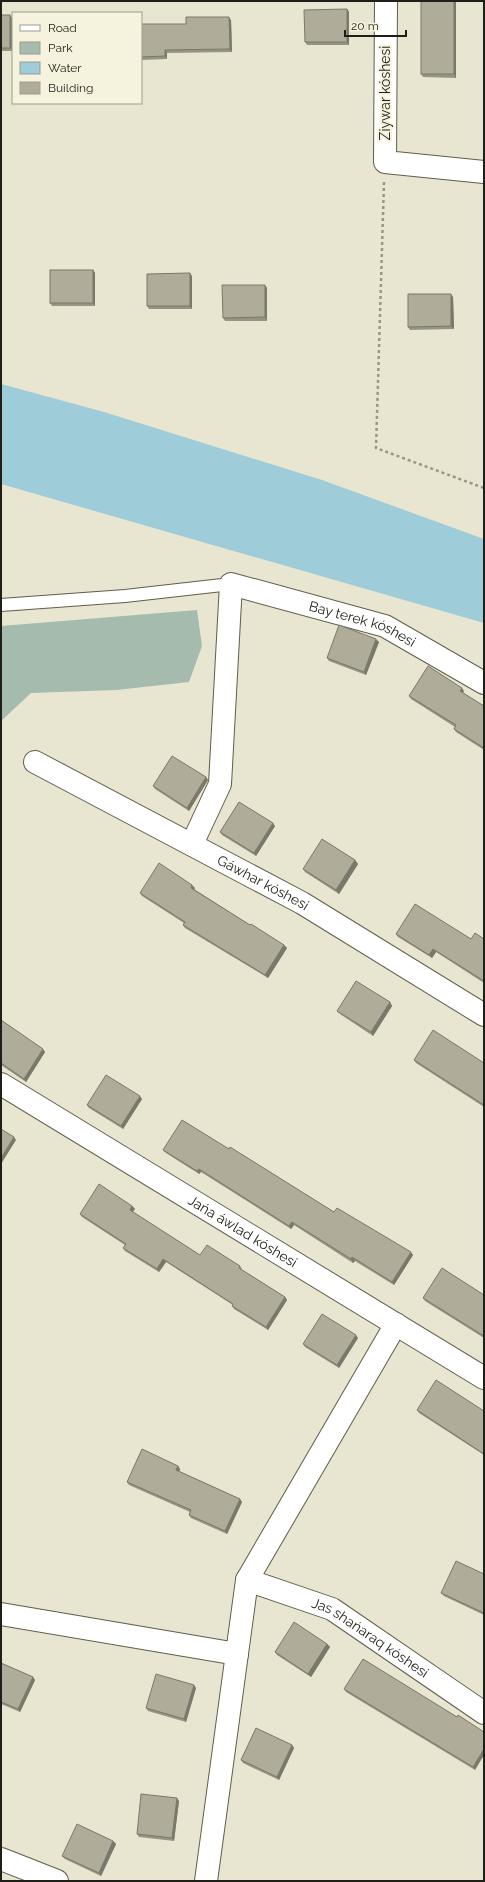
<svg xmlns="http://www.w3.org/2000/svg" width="485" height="1882" viewBox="0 0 485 1882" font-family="Raleway,sans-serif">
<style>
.green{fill:#a4bbad}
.water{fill:#9eccd8}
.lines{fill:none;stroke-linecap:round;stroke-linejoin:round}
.lane-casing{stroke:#605d4c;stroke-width:14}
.street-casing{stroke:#605d4c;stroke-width:24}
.path{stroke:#999687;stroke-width:2.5;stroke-dasharray:3 3;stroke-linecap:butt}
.lane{stroke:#fff;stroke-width:12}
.street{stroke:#fff;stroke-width:22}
.wall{fill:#969484}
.shaded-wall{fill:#7a786b}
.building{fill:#afac99;stroke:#7a786b}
.labels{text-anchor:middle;stroke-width:4;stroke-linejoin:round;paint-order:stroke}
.street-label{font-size:14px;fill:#1f1e17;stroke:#f5f2dd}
</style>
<rect width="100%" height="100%" fill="#e8e5d0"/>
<!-- green -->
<polygon class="green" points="197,610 202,646 189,682 116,690 31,693 1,721 1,626"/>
<!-- water -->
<polygon class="water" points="1,384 104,412 322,480 484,539 484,623 1,484"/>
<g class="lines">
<defs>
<polyline id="lane" points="1,605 125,596 231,584"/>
<g id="street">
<polyline points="386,1 385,162 484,172"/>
<path id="s1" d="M35,762L302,903L484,1015"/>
<path id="s2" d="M192,844L220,784L231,584L385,626L484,683"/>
<path id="s3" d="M1,1084L484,1378"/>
<path id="s4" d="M247,1580L332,1609L484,1713"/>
<polyline points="1,1614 237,1654"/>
<polyline points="1,1859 57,1881"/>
<polyline points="206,1881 247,1580 396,1324"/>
</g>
</defs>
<!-- lane casing -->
<use href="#lane" class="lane-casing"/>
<!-- street casing -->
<use href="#street" class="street-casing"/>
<!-- path -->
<polyline class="path" points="384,182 376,448 484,488"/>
<!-- lane -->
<use href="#lane" class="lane"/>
<!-- street -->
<use href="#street" class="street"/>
</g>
<!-- wall -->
<g class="wall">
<polygon points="421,1 456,1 456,78 423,77 421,74"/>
<polygon points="347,9 349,12 349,45 307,45 305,42"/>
<polygon points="1,15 12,18 13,51 1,51"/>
<polygon points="231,20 232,52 167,53 167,59 141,60 141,24 186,24"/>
<polygon points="93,270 95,273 95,306 52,306 50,303"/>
<polygon points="192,276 192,309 149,309 147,306"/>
<polygon points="267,288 267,321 225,321 223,318"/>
<polygon points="453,297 454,329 410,330 408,327"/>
<polygon points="379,642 366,675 329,661 327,658"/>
<polygon points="464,691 463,693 484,706 484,750 456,732 454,729 455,727 411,699 409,696"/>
<polygon points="206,777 208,780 189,811 155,789 153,786"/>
<polygon points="275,826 256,856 222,835 220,832"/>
<polygon points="355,860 358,864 339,894 305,872 303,869"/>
<polygon points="195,888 194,889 250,925 284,945 287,948 268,978 185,928 183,925 184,923 142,896 140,893"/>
<polygon points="396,934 471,939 484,939 484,983 436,952 432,958 398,937"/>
<polygon points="390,1002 392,1006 373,1036 340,1014 337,1011"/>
<polygon points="1,1020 45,1052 26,1082 1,1065"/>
<polygon points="414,1060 484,1063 484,1107 416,1063"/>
<polygon points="142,1099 123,1129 89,1108 87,1105"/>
<polygon points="229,1149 334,1212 413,1255 394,1285 355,1261 353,1263 294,1225 291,1229 201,1172 199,1174 166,1153 163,1150"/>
<polygon points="132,1206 135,1209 132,1212 200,1255 240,1266 242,1269 242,1270 285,1297 287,1300 268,1330 234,1309 232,1306 233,1305 166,1262 159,1272 125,1251 123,1248 125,1245 82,1217 80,1214"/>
<polygon points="484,1295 484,1338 425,1301 423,1298"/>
<polygon points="358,1338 339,1368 305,1347 303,1344"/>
<polygon points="417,1410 484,1411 484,1455 419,1413"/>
<polygon points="178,1466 180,1469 179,1471 240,1499 242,1502 227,1534 191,1518 189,1515 190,1512 129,1485 127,1482"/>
<polygon points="484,1574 484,1615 444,1596 441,1593"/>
<polygon points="327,1644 330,1647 311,1677 277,1655 275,1652"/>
<polygon points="1,1663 33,1677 35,1680 20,1712 1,1704"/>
<polygon points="196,1688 186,1722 148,1711 146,1708"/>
<polygon points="344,1689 457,1717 475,1770 346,1692"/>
<polygon points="292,1745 294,1748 279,1780 243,1763 241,1760"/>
<polygon points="179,1801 174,1841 139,1837 137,1834"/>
<polygon points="113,1841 116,1844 101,1876 65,1859 62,1856"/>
</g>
<!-- shaded-wall -->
<g class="shaded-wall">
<polygon points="454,1 456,1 456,78 454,74"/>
<polygon points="347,9 349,12 349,45 347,42"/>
<polygon points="10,15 12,18 13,51 10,48"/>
<polygon points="229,17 231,20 232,52 230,49"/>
<polygon points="165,50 167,53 167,59 165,56"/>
<polygon points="93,270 95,273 95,306 93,303"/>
<polygon points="190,273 192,276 192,309 190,306"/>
<polygon points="265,285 267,288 267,321 265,317"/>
<polygon points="451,294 453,297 454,329 451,326"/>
<polygon points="376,639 379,642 366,675 364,672"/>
<polygon points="462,688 464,691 462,694 460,691"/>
<polygon points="206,777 208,780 189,811 187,808"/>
<polygon points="273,823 275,826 256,856 254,853"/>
<polygon points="355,860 358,864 339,894 336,890"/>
<polygon points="192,885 195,888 193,891 191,888"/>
<polygon points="284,945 287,948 268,978 265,975"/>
<polygon points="433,949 436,952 432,958 429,955"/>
<polygon points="390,1002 392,1006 373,1036 371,1032"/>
<polygon points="43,1049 45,1052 26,1082 24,1079"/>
<polygon points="140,1096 142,1099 123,1129 121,1126"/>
<polygon points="14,1137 16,1140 1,1164 1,1158"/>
<polygon points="199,1169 201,1172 199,1174 197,1171"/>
<polygon points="132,1206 135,1209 132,1213 130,1210"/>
<polygon points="292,1222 294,1225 291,1229 289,1226"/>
<polygon points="411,1252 413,1255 394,1285 392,1282"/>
<polygon points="352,1257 355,1261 353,1263 351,1259"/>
<polygon points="163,1259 166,1262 159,1272 157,1269"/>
<polygon points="285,1297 287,1300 268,1330 266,1327"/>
<polygon points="356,1335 358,1338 339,1368 337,1365"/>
<polygon points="178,1466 180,1469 179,1473 176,1470"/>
<polygon points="240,1499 242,1502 227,1534 225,1531"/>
<polygon points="327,1644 330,1647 311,1677 308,1674"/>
<polygon points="33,1677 35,1680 20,1712 18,1709"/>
<polygon points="194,1685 196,1688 186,1722 184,1719"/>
<polygon points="292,1745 294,1748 279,1780 277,1777"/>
<polygon points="484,1749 484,1755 475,1770 473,1767"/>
<polygon points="177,1798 179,1801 174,1841 172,1838"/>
<polygon points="113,1841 116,1844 101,1876 99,1873"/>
</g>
<!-- building -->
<g class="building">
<rect x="421" y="1" width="33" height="73"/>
<polygon points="347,9 347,42 305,42 304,10"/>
<rect x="1" y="15" width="9" height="33"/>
<polygon points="186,17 229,17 230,49 165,50 165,56 141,57 141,24 186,24"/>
<rect x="50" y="270" width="43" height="33"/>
<polygon points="190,273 190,306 147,306 147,274"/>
<polygon points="222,285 265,285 265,317 223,318"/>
<polygon points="408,294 451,294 451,326 408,327"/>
<polygon points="339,625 376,639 364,672 327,658"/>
<polygon points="428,666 462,688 460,691 484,706 484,748 454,729 456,725 409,696"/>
<polygon points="172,756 206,777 187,808 153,786"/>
<polygon points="239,802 273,823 254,853 220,832"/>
<polygon points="322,839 355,860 336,890 303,869"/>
<polygon points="159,863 192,885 191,888 250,925 251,924 284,945 265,975 183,925 185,922 140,893"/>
<polygon points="415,904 471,939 475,933 484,939 484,981 433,949 429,955 396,934"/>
<polygon points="356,981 390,1002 371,1032 337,1011"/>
<polygon points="1,1020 43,1049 24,1079 1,1063"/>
<polygon points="433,1030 484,1063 484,1105 414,1060"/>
<polygon points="106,1075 140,1096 121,1126 87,1105"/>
<polygon points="182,1120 229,1149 230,1147 334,1212 337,1208 411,1252 392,1282 352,1257 351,1259 292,1222 289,1226 199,1169 197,1171 163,1150"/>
<polygon points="1,1129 14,1137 1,1158"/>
<polygon points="99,1184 132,1206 130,1210 200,1255 207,1245 240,1266 239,1268 285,1297 266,1327 232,1306 233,1304 163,1259 157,1269 123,1248 126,1244 80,1214"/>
<polygon points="442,1268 484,1295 484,1336 423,1298"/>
<polygon points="322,1314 356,1335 337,1365 303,1344"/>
<polygon points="436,1380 484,1411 484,1454 417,1410"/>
<polygon points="142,1449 178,1466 176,1470 240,1499 225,1531 189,1515 191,1510 127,1482"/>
<polygon points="456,1561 484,1574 484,1613 441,1593"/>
<polygon points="294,1622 327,1644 308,1674 275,1652"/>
<polygon points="363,1659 457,1717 458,1715 484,1732 484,1749 473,1767 344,1689"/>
<polygon points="1,1663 33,1677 18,1709 1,1702"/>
<polygon points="156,1674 194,1685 184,1719 146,1708"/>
<polygon points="256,1728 292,1745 277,1777 241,1760"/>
<polygon points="141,1794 177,1798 172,1838 137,1834"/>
<polygon points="77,1824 113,1841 99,1873 62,1856"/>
</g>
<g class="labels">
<!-- street labels -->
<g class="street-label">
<text transform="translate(385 93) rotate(-90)" y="5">Ziywar kóshesi</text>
<text dy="5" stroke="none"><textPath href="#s2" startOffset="404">Bay terek kóshesi</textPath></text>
<text dy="5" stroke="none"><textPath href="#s1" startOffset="258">Gáwhar kóshesi</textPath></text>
<text dy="5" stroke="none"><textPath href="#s3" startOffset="283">Jańa áwlad kóshesi</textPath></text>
<text dy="5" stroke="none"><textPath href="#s4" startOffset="137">Jas shańaraq kóshesi</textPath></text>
</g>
</g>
<!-- border -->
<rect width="485" height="1882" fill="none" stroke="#1f1e17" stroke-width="4"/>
<!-- legend -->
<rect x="12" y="12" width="130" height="92" fill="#f5f2dd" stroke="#9f9d8e"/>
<rect x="20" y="25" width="20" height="6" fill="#ffffff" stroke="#9f9d8e"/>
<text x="48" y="32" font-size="12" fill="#1f1e17">Road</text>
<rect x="20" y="42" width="20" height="12" fill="#a4bbad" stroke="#9f9d8e"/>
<text x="48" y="52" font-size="12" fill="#1f1e17">Park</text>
<rect x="20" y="62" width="20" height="12" fill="#9eccd8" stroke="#9f9d8e"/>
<text x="48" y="72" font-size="12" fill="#1f1e17">Water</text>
<rect x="20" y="82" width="20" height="12" fill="#afac99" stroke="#9f9d8e"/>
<text x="48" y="92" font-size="12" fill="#1f1e17">Building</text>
<!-- scale -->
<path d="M345 30v6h61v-6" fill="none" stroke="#1f1e17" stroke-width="2"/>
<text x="351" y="30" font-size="12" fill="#1f1e17" stroke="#f5f2dd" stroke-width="3" paint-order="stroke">20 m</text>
</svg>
